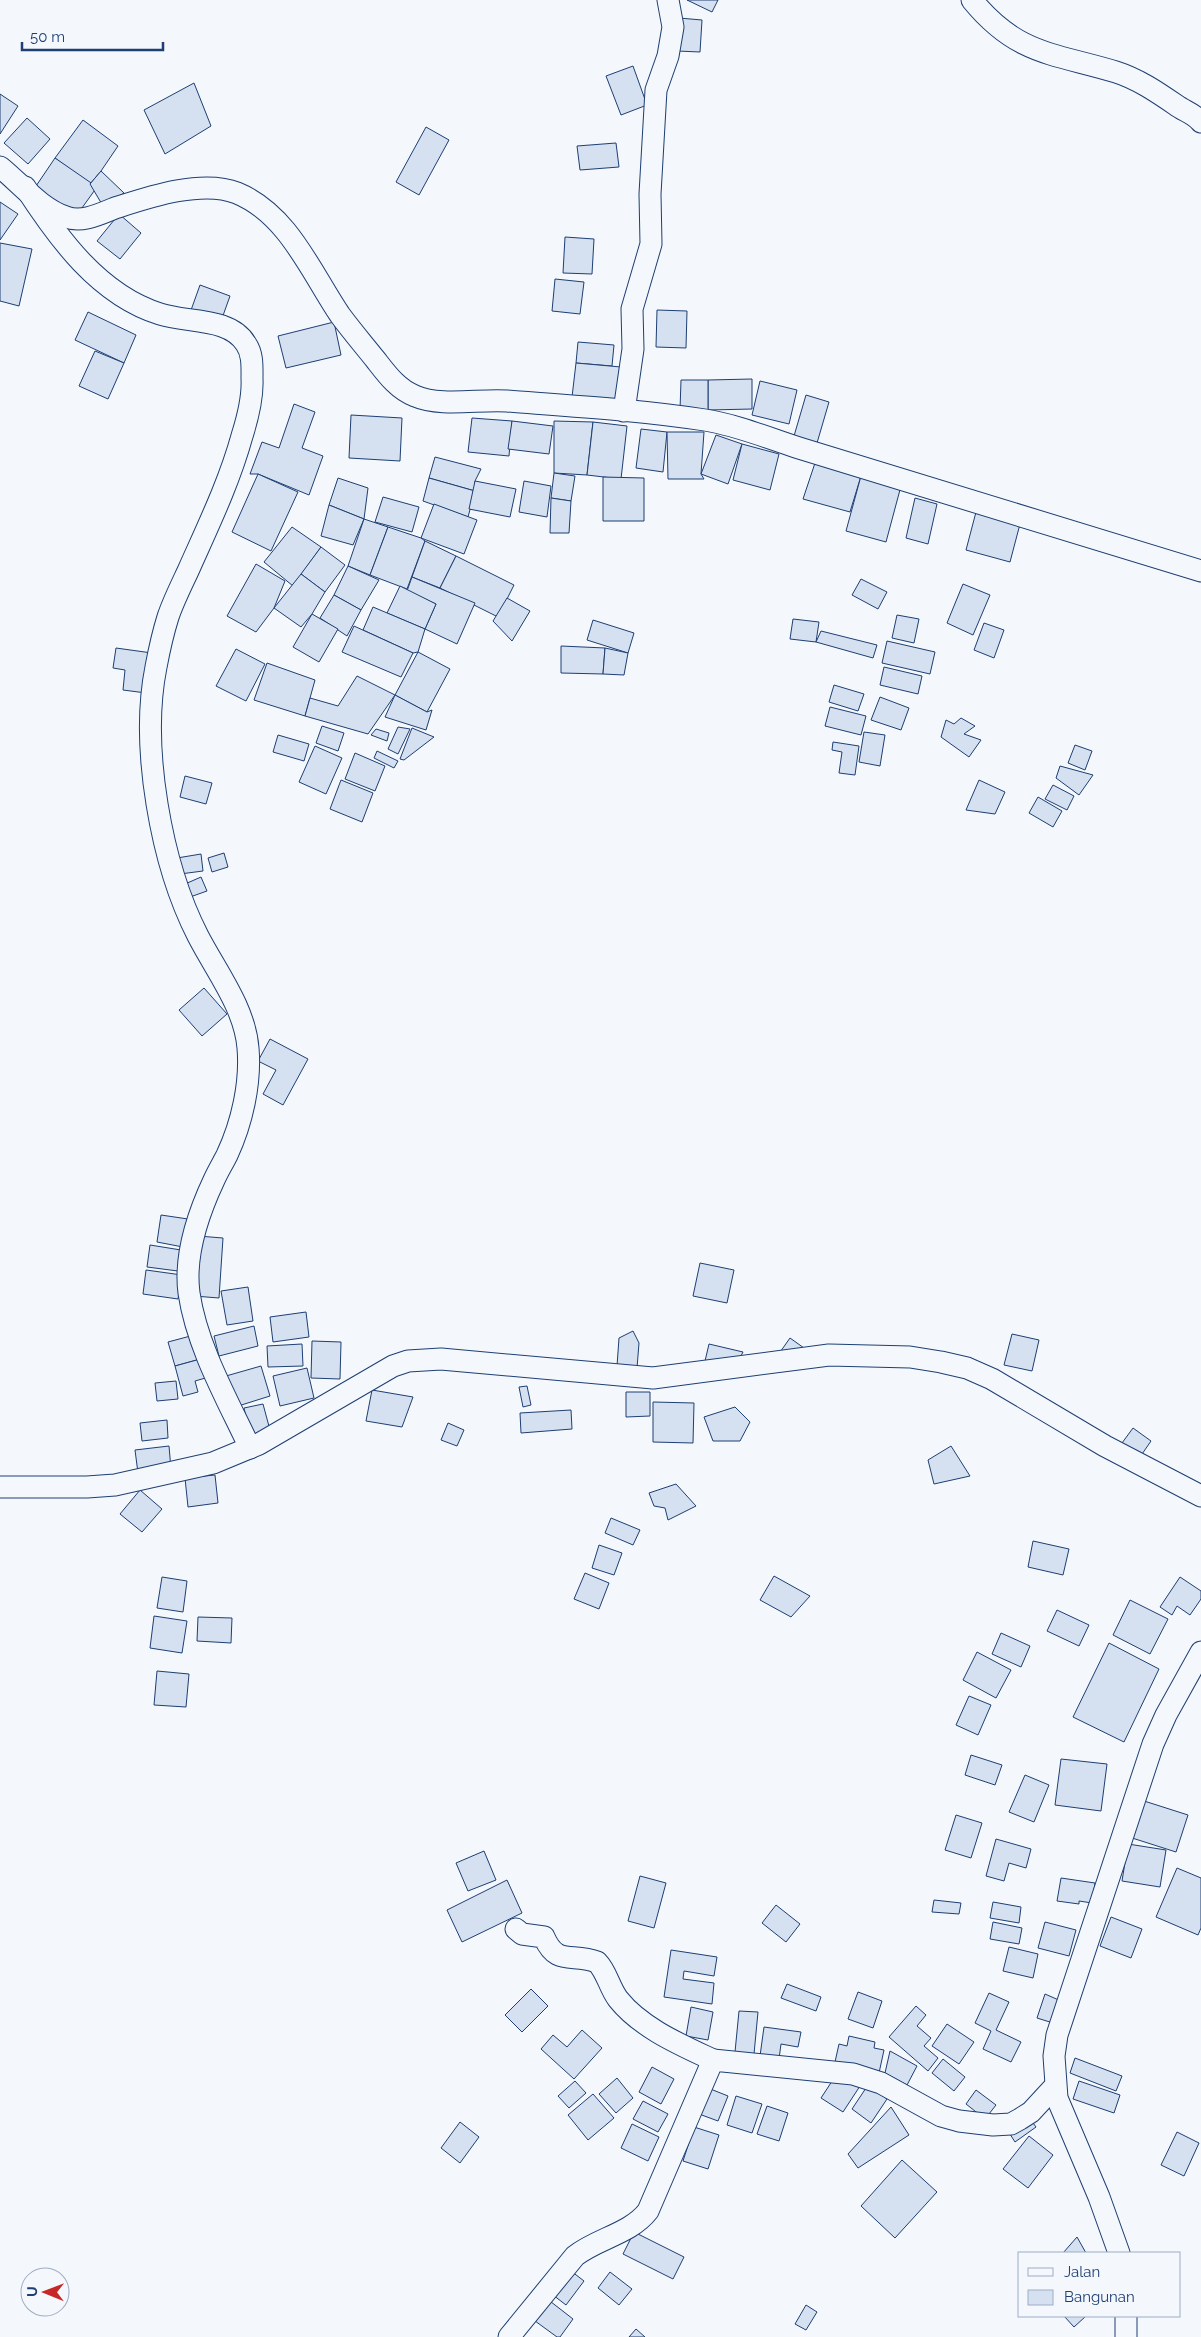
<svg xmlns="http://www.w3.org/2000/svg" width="1201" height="2337" viewBox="0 0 1201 2337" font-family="Raleway,sans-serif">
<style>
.building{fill:#d5e0f0;stroke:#1d3f73}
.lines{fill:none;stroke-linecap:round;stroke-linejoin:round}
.minor-casing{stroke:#1d3f73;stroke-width:23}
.minor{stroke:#f4f7fb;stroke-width:21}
</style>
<rect width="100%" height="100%" fill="#f4f7fb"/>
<!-- building -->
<g class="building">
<polygon points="687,0 718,0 712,12"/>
<polygon points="679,18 702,20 700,52 677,51"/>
<polygon points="633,66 647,105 621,115 606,76"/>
<polygon points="194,83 211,126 165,154 144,110"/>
<polygon points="0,94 18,106 0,134"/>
<polygon points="27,118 50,139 28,164 4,143"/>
<polygon points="83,120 118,146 101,171 90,184 55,158"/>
<polygon points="426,127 449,140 419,195 396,182"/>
<polygon points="616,143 619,167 580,170 577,146"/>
<polygon points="55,158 97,187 74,219 34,189"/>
<polygon points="101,171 124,193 103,206 90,184"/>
<polygon points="0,202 18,214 0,240"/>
<polygon points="119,214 141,233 120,259 97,241"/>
<polygon points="565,237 594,239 592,274 563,273"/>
<polygon points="0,243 32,249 19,306 0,301"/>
<polygon points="555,279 584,282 580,314 552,311"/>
<polygon points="200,285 230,296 220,324 190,313"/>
<polygon points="657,310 687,311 686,348 656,347"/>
<polygon points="88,312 136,335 124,363 75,340"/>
<polygon points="334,322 341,355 286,368 278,336"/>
<polygon points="578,342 614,345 612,366 576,363"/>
<polygon points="95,351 124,363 108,399 79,386"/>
<polygon points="576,363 621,367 619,401 572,397"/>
<polygon points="752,379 752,409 708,410 708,380"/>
<polygon points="681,380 708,380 708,410 680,410"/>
<polygon points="760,381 797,390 789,424 752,415"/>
<polygon points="806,395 829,402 817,443 794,436"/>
<polygon points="294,404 315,412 302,448 323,456 309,495 258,474 250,474 262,442 279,448"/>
<polygon points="351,415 402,418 400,461 349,458"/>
<polygon points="472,418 512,421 509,456 468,452"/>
<polygon points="512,421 553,426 549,454 508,449"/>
<polygon points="554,421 593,422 587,475 554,473"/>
<polygon points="593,422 627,426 621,479 587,475"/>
<polygon points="641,429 667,432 663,472 636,468"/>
<polygon points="667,432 704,432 701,474 704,479 668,479"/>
<polygon points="716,435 742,444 728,484 701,474"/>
<polygon points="742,444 779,454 770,490 733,480"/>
<polygon points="435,457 481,469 475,481 475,491 429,478"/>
<polygon points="815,463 861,476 850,512 803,499"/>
<polygon points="554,473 575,476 571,501 551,498"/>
<polygon points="258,474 298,492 271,551 232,532"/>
<polygon points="861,476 901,486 886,542 846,531"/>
<polygon points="603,477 644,478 644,521 603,521"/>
<polygon points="338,478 368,488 364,519 329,505"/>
<polygon points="429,478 475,491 468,517 423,501"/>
<polygon points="475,481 516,489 510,517 469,509"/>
<polygon points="524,481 551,486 547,517 519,512"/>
<polygon points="383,497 419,507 412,532 375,522"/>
<polygon points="551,498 571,501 569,533 550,533"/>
<polygon points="915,498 937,504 928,544 906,538"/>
<polygon points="434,504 477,520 464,554 421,538"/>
<polygon points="329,505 364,519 353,545 321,536"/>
<polygon points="976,512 1020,524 1010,562 966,550"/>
<polygon points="364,519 388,527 370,575 348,566"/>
<polygon points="292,527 321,547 293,586 264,562"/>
<polygon points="388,527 421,538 425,541 407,589 370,575"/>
<polygon points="425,541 456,556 440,588 412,577"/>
<polygon points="321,547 345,565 325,592 301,574"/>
<polygon points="456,556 514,585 498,617 440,588"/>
<polygon points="256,564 285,581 274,608 256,632 227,616"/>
<polygon points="348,566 379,580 361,610 334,595"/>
<polygon points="301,574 325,592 312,614 301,627 274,608"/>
<polygon points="412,577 475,603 457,644 425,629 436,604 407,591"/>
<polygon points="861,579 887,592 878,609 852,595"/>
<polygon points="963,584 990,595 973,635 947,623"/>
<polygon points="400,586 436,604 425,629 387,613"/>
<polygon points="334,595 361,610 347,636 320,618"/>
<polygon points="507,598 530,611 512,641 493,621"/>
<polygon points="373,607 425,629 418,652 413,653 363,630"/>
<polygon points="312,614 338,629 319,662 293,647"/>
<polygon points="897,615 919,619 914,643 892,638"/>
<polygon points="793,619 819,622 816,642 790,639"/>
<polygon points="593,620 634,633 628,653 587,640"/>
<polygon points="984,623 1004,630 994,658 974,650"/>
<polygon points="354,626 413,653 401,677 342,652"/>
<polygon points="821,631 877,645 873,658 816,642"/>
<polygon points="887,641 935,652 930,674 882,663"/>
<polygon points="561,646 605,648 603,674 561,673"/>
<polygon points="116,648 152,653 146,693 123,690 125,670 113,668"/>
<polygon points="605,648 628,653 624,675 603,674"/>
<polygon points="236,649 265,664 246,701 216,686"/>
<polygon points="418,652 450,669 427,712 395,695"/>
<polygon points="267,663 315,680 305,716 254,700"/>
<polygon points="884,667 922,676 918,694 880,685"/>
<polygon points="357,676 395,695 368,734 305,716 310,698 338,706"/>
<polygon points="834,685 864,694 858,711 829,702"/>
<polygon points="395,695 427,712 432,710 426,730 385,717"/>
<polygon points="880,697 909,708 901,730 871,720"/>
<polygon points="830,707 866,716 861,735 825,726"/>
<polygon points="961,718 975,726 964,734 981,740 969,757 941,737 946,720 954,724"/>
<polygon points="322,726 344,733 338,751 316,743"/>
<polygon points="398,727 410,729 398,754 388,749"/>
<polygon points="412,728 434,737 404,760 400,759"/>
<polygon points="376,729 389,733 387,741 371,735"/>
<polygon points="864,732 885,735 880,766 859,762"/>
<polygon points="278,735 309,744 304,761 273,752"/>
<polygon points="833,742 859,746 855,775 839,773 842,752 832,750"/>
<polygon points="1075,745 1092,751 1085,770 1068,763"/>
<polygon points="315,746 342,758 326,794 299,782"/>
<polygon points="377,751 398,761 394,768 374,758"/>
<polygon points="355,753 385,766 375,791 345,779"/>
<polygon points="1060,766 1093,775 1079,795 1056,778"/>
<polygon points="185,776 212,783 206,804 180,797"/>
<polygon points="341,780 373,793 362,822 330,809"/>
<polygon points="979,780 1005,792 995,814 966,810"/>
<polygon points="1053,785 1074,796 1067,810 1045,799"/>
<polygon points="1038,797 1062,811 1053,827 1029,813"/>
<polygon points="224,853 228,867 212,872 208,858"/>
<polygon points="201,854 203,871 180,874 177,858"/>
<polygon points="201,877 207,891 190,897 185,884"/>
<polygon points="204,988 227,1014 202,1036 179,1010"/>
<polygon points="270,1039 308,1059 283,1105 263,1094 276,1070 258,1061"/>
<polygon points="161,1215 188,1219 183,1247 157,1242"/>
<polygon points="198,1236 223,1238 219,1298 194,1296"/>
<polygon points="150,1245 181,1250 178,1271 147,1267"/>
<polygon points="700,1263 734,1270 727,1303 693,1296"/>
<polygon points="146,1270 182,1275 178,1299 143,1294"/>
<polygon points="248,1287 253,1321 227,1325 221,1291"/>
<polygon points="306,1312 309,1337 273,1342 270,1317"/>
<polygon points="254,1326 258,1346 219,1356 214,1336"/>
<polygon points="633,1331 639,1343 637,1368 617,1366 619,1338"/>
<polygon points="198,1334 204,1358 175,1366 168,1342"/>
<polygon points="1012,1334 1039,1340 1032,1371 1004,1365"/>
<polygon points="790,1338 804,1348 778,1355"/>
<polygon points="312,1341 341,1342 340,1379 311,1378"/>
<polygon points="302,1344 303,1366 268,1367 267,1346"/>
<polygon points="709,1344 743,1352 739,1360 705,1361"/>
<polygon points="204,1358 209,1377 195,1381 198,1392 183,1396 175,1366"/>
<polygon points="261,1366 270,1396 235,1407 226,1376"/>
<polygon points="307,1368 314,1398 280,1406 273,1376"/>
<polygon points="176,1381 178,1399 157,1401 155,1383"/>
<polygon points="527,1386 531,1405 523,1407 519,1387"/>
<polygon points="372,1390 413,1397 402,1427 366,1421"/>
<polygon points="626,1392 650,1392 650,1416 626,1417"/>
<polygon points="653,1402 694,1403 693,1443 653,1442"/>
<polygon points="263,1404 270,1430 250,1435 244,1408"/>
<polygon points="735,1407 750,1422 740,1441 713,1441 704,1417"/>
<polygon points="571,1410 572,1429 521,1433 520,1413"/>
<polygon points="167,1420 168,1438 142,1441 140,1423"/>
<polygon points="448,1423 464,1430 457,1446 441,1440"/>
<polygon points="1133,1428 1151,1441 1140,1457 1122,1443"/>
<polygon points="169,1446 171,1469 138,1473 135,1450"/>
<polygon points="951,1446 970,1476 934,1484 928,1460"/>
<polygon points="215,1475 218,1503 188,1507 185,1478"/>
<polygon points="676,1484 696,1506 668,1520 665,1508 654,1506 649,1493"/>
<polygon points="140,1490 162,1509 142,1532 120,1514"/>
<polygon points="611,1518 640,1530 633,1545 605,1533"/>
<polygon points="1033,1541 1069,1549 1063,1575 1028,1567"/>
<polygon points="599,1545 622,1553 614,1575 592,1568"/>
<polygon points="585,1573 609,1583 599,1609 574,1599"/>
<polygon points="774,1576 810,1596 791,1617 760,1600"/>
<polygon points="162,1577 187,1581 183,1612 157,1608"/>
<polygon points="1180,1577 1201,1591 1201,1599 1190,1615 1177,1606 1172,1615 1160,1607"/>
<polygon points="1130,1600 1168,1619 1150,1654 1113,1635"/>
<polygon points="1057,1610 1089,1625 1079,1646 1047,1631"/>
<polygon points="154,1616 187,1621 182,1653 150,1648"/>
<polygon points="198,1617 232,1618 231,1643 197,1641"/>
<polygon points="1001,1633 1030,1646 1021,1667 992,1654"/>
<polygon points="1109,1643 1159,1669 1124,1742 1073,1717"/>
<polygon points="977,1652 1011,1670 996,1698 963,1680"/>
<polygon points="157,1671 189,1674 186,1707 154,1705"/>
<polygon points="969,1696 991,1705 978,1735 956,1725"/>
<polygon points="971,1755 1002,1765 995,1785 965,1775"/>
<polygon points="1061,1759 1107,1764 1101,1811 1055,1805"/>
<polygon points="1025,1775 1049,1785 1034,1822 1009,1812"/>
<polygon points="1141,1800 1188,1815 1176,1852 1129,1837"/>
<polygon points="956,1815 982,1823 971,1858 945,1850"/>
<polygon points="996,1839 1031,1849 1026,1868 1009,1863 1004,1881 986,1876"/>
<polygon points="1128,1844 1166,1850 1160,1887 1122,1881"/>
<polygon points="484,1851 496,1880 468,1891 456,1863"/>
<polygon points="1177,1868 1201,1878 1201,1928 1198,1935 1156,1917"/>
<polygon points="640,1876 666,1883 654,1928 628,1921"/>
<polygon points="1061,1878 1095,1883 1092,1903 1079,1901 1079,1904 1057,1901"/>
<polygon points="507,1880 522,1913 462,1942 447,1910"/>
<polygon points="934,1900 961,1903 959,1914 932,1912"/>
<polygon points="993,1902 1021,1907 1019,1923 990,1918"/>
<polygon points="776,1905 800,1924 786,1942 762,1923"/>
<polygon points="1111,1917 1142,1929 1131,1958 1100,1946"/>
<polygon points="993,1922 1022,1928 1019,1944 990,1939"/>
<polygon points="1045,1922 1076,1930 1069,1956 1038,1948"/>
<polygon points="1009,1947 1038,1954 1033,1978 1003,1971"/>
<polygon points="671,1950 717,1957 714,1976 684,1971 683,1979 714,1983 712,2004 664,1997"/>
<polygon points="787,1984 821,1997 816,2011 781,1998"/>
<polygon points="531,1989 548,2006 522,2032 505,2015"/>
<polygon points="858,1992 882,2001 873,2028 848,2019"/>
<polygon points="989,1993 1009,2002 996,2030 1021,2042 1011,2062 983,2049 991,2031 975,2023"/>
<polygon points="1045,1994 1061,2001 1053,2023 1037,2018"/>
<polygon points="916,2006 926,2015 917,2026 931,2038 924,2046 938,2058 928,2071 889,2037"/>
<polygon points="691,2007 713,2012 708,2040 686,2036"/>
<polygon points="739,2011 758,2012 754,2054 735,2052"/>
<polygon points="947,2024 974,2042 959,2064 932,2046"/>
<polygon points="764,2027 801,2032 798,2047 781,2044 779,2059 760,2056"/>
<polygon points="582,2030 602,2048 574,2079 541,2049 553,2035 567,2047"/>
<polygon points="849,2036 875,2042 874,2048 884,2050 879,2073 835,2062 839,2044 847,2046"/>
<polygon points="890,2051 917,2066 907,2085 885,2073"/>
<polygon points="1075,2058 1122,2076 1116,2091 1070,2073"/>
<polygon points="943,2059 965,2077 954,2091 932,2073"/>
<polygon points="652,2067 674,2079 661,2104 639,2092"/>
<polygon points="838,2072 860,2086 843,2112 821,2098"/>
<polygon points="617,2078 633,2098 616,2113 599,2094"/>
<polygon points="575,2081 586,2093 569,2108 558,2096"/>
<polygon points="1079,2081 1120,2095 1114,2113 1073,2099"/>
<polygon points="868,2085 887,2099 871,2123 852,2109"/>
<polygon points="708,2088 728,2096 718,2121 699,2114"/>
<polygon points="976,2090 996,2105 985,2119 966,2104"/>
<polygon points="593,2094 614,2118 588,2140 568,2115"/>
<polygon points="736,2096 762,2104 752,2133 727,2125"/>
<polygon points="643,2101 668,2114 658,2132 633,2119"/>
<polygon points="767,2106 788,2113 779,2141 757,2134"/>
<polygon points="891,2107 909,2135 858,2168 848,2154"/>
<polygon points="1028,2116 1036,2127 1015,2142 1008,2131"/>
<polygon points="460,2122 479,2137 460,2163 441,2148"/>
<polygon points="632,2124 659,2137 648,2161 621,2148"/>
<polygon points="694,2127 719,2135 708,2169 683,2161"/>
<polygon points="1177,2132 1199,2143 1184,2176 1161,2165"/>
<polygon points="1029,2136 1053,2155 1028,2188 1003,2169"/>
<polygon points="902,2160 937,2192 895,2238 861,2206"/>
<polygon points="634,2232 684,2257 673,2279 623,2254"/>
<polygon points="1077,2237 1086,2253 1063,2253"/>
<polygon points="571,2271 584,2281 566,2305 553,2295"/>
<polygon points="610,2272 632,2289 619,2305 598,2288"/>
<polygon points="546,2298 573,2319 560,2337 557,2337 531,2318"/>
<polygon points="806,2305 817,2312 806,2330 795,2324"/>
<polygon points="1064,2316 1086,2316 1074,2327"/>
<polygon points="636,2329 645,2337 629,2337"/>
</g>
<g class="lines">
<defs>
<g id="minor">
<path d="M972,0C1017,55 1053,53 1116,72C1138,79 1157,92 1176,105C1184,111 1195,114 1201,122"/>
<path d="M0,167C20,183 41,209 66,217C82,223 100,214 115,208C149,197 202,179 237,193C288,214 311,272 340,315C351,330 363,344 375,359C386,373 397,389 415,396C440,407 479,399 507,401C573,406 640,410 705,420C737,425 768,438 799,448L1201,571"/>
<path d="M25,187C58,238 99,295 160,314C187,323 230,317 246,344C253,354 252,367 252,379C253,398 248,417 242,436C229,483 208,526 188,571C181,586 173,602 168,617C163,633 159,651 156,667C140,747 161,864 198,936C216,971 245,1008 248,1048C251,1083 242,1123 227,1155C223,1163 218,1171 214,1180C198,1214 184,1255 189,1293C197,1347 227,1399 250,1448"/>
<polyline points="624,411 633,349 632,309 651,244 650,194 656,90 668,56 673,27 668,0"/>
<polyline points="0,1487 87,1487 115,1485 213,1463 259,1444 393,1366 408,1361 441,1359 653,1378 829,1355 910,1357 941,1362 967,1368 992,1379 1105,1446 1201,1496"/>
<path d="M516,1929L522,1934L544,1937C557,1967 572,1952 597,1962C607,1972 609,1987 618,1999C641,2028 681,2045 713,2060"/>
<polyline points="1119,2253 1099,2197 1057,2098 1054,2056 1057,2035 1153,1744 1166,1715 1201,1652"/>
<polyline points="1126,2316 1126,2337"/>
<path d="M509,2337L575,2256C598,2238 630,2234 648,2211L713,2060L853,2074L881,2083L941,2116L959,2121L993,2125L1011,2124L1020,2119L1031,2112L1055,2086"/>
</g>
</defs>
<!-- minor casing -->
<use href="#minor" class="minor-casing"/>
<!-- minor -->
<use href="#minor" class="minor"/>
</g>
<!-- legend -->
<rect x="1018" y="2252" width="162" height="65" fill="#f4f7fb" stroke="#9eadc5"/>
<rect x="1028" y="2268" width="25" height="8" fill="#f4f7fb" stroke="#9eadc5"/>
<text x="1064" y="2277" font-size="15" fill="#1d3f73">Jalan</text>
<rect x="1028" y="2290" width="25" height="15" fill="#d5e0f0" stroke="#9eadc5"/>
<text x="1064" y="2302" font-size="15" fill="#1d3f73">Bangunan</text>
<!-- north arrow -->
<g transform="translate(45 2292) rotate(271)"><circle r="24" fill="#f4f7fb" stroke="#9eadc5"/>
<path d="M0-4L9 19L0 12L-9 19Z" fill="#c62828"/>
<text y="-8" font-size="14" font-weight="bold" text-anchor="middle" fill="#1d3f73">U</text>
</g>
<!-- scale -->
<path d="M22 42v8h141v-8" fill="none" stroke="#1d3f73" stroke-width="2.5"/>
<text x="30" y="42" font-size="15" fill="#1d3f73" stroke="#f4f7fb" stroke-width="4" paint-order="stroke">50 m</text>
</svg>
